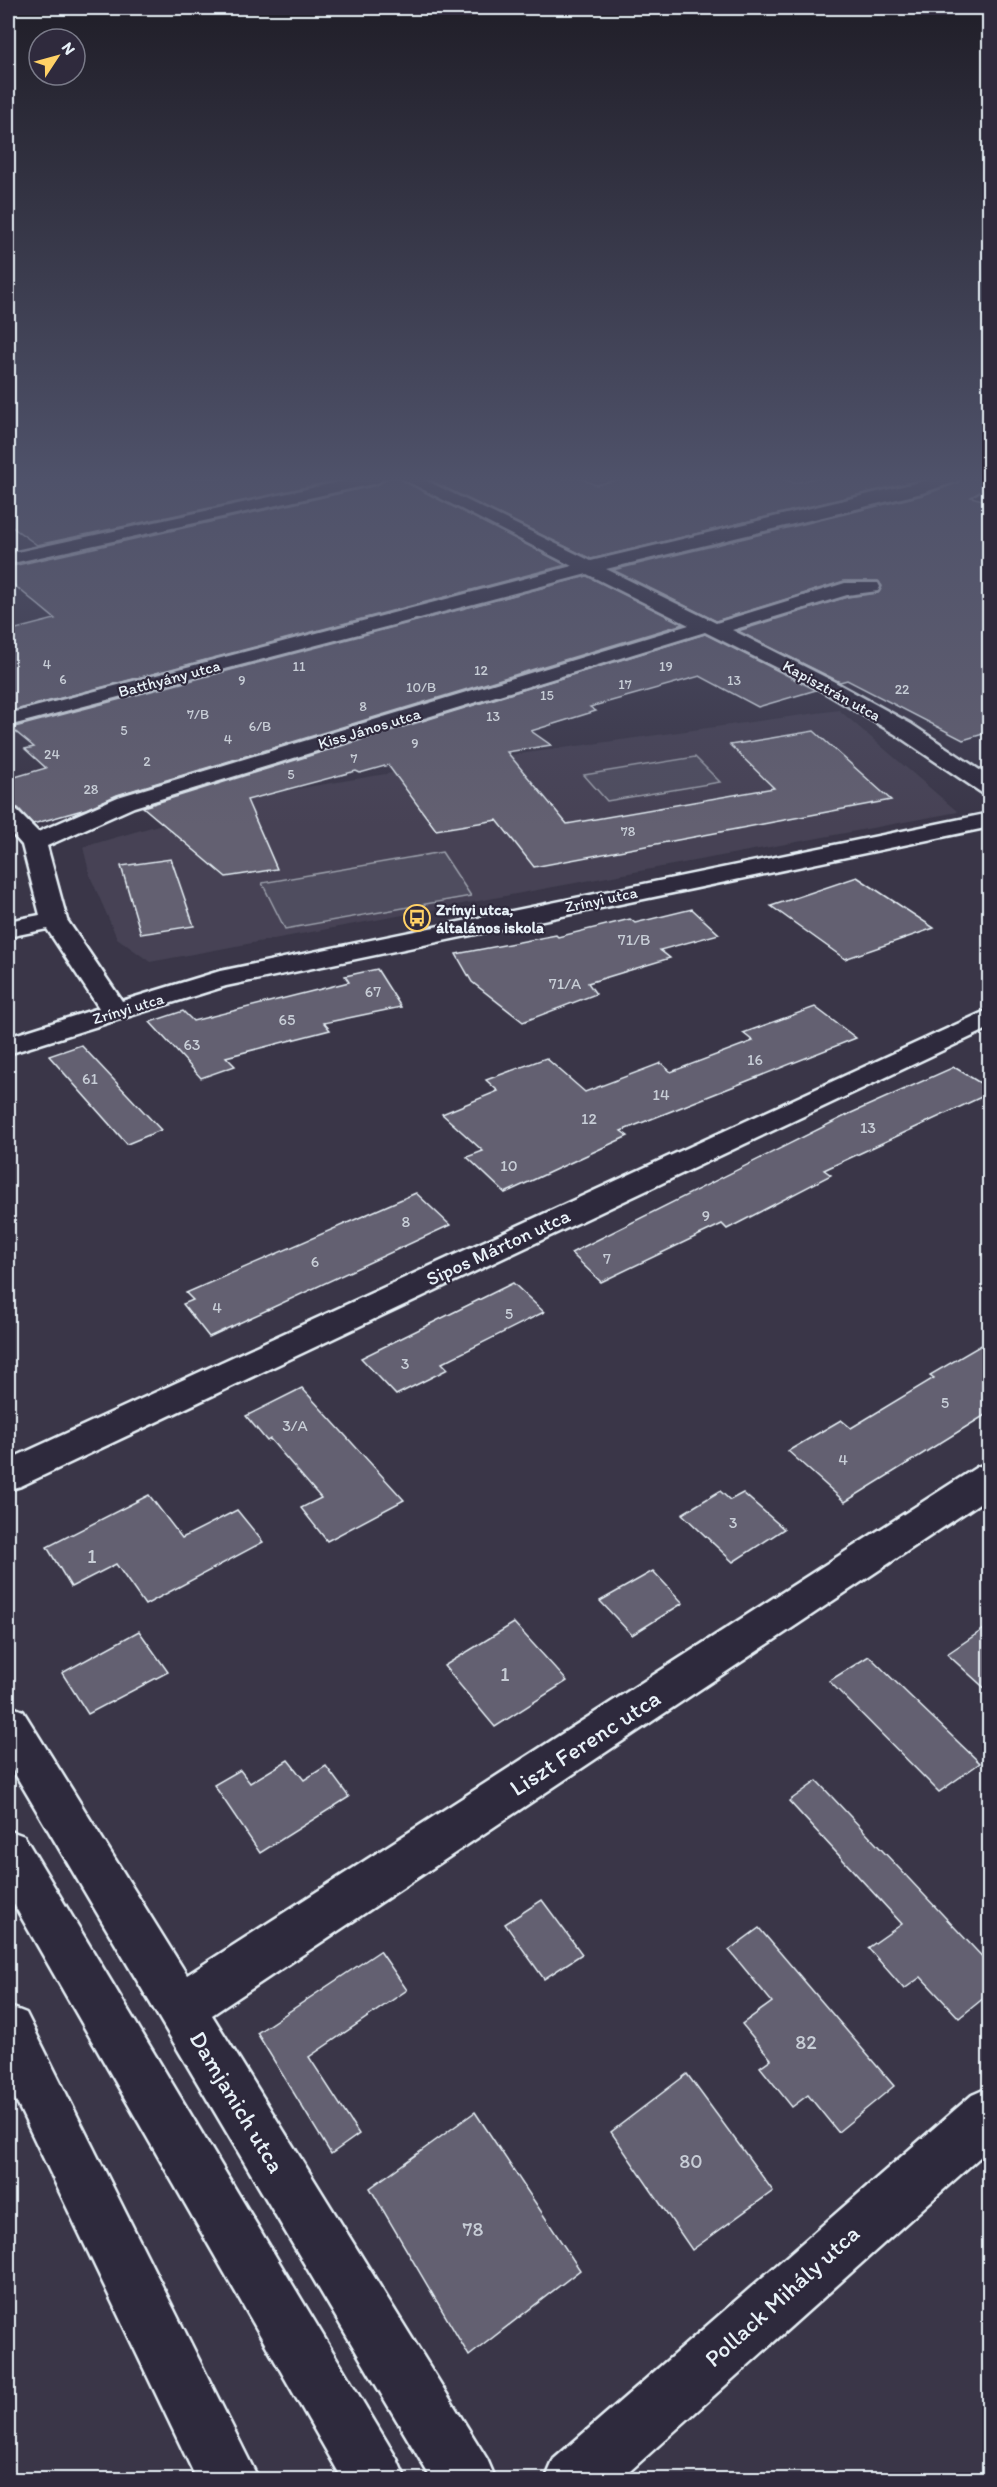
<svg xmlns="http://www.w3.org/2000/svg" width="997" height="2487" viewBox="0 0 997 2487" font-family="Itim,sans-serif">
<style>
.built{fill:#464354}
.green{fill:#504e5f;stroke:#9ca0ac;stroke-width:1.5}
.building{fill:#636171;stroke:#e8f1f8;stroke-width:1.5}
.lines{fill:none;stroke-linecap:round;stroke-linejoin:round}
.minor-casing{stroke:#e8f1f8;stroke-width:5}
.secondary-casing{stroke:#e8f1f8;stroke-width:5}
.minor{fill:#2f2a3d;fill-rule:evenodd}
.secondary{fill:#2f2a3d;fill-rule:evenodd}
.labels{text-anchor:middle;stroke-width:4.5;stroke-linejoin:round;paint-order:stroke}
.far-number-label{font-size:14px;fill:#c7cdd6}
.far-street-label{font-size:16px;fill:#e8f1f8;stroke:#2f2a3d}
.far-poi-label{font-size:16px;font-weight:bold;fill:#e8f1f8;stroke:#2f2a3d;text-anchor:start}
.number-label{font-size:16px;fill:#c7cdd6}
.street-label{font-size:20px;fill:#e8f1f8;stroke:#2f2a3d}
.near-number-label{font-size:20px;fill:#c7cdd6}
.near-street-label{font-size:24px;fill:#e8f1f8;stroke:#2f2a3d}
</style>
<rect width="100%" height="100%" fill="#3a3648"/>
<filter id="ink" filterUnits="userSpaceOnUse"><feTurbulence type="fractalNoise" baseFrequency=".0167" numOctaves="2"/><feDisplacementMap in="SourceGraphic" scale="12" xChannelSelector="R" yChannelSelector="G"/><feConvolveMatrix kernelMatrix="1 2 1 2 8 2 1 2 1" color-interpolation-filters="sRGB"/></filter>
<g filter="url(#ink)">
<!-- built -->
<polygon class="built" points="839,710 958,812 150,962 117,938 90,876 83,847 265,794 440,765"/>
<!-- green -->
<g class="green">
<polygon points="695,757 720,782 607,801 584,775"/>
<polygon points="442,852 471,896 285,929 262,883"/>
</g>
<!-- building -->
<g class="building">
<polygon points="8,478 349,478 37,545 8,524"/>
<polygon points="387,478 399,478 566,565 8,712 8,631 55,619 8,580 8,567 377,485"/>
<polygon points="425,478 579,478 596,485 626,478 780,478 794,483 816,478 928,478 591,559"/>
<polygon points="961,478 990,478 990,486 971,497 990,502 990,732 963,740 847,680 840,682 738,631 847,597 878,593 882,586 878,581 844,581 716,621 613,570 923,495 958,483"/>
<polygon points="587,576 683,624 117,795 86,809 33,824 18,808 8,806 8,779 46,768 25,749 34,747 11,728"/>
<polygon points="705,634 816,690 758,707 700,676 590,707 596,711 531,731 551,745 507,752 567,824 774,788 730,745 814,731 891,800 534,867 497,820 436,830 388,765 360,773 356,771 247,800 277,869 226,877 143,807"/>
<polygon points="171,859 194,926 141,934 121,866"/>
<polygon points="857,877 934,928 845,959 771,906"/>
<polygon points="692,909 719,934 660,950 670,958 588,983 596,994 523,1022 472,982 456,954 556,935 558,937 630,919 635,923"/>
<polygon points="377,969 401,1007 324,1023 330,1030 226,1057 235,1066 201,1078 150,1022 183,1011 193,1021 349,982 345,976"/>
<polygon points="815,1007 856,1038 621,1131 628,1136 505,1193 467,1157 483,1151 442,1114 498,1091 486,1080 546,1058 585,1092 661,1063 671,1072 753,1041 743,1033"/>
<polygon points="81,1045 161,1130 127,1144 49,1056"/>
<polygon points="954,1067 990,1089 990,1093 824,1170 831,1175 727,1229 722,1224 601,1282 571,1253 849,1114"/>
<polygon points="416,1193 450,1225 209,1337 183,1304 193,1300 186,1293"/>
<polygon points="513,1283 544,1312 442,1363 448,1369 396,1395 361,1358"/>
<polygon points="990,1340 990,1412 845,1502 788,1451 841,1420 851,1428 934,1378 930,1375"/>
<polygon points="302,1388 404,1500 327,1541 301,1508 321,1498 270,1439 267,1441 246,1416"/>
<polygon points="720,1491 730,1500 743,1493 784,1529 733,1562 682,1514"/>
<polygon points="149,1495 182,1538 237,1510 263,1542 145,1605 116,1564 71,1587 47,1547"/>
<polygon points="653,1571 683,1603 632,1635 600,1601"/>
<polygon points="514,1623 567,1681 495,1727 444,1666"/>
<polygon points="990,1625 990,1693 947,1654"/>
<polygon points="139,1631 168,1672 88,1714 62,1673"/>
<polygon points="869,1656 909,1695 980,1763 939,1792 829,1681"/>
<polygon points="288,1760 304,1780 326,1766 349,1797 260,1853 214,1785 240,1770 250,1783"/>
<polygon points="817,1781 990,1965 990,1993 959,2018 921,1977 904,1989 868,1948 902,1924 789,1801"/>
<polygon points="542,1900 582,1954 544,1979 505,1924"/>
<polygon points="759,1928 894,2086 838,2132 808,2095 792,2107 760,2067 771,2059 742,2024 772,2002 729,1950"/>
<polygon points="380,1951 407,1990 309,2057 359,2134 331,2154 257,2033"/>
<polygon points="687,2074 773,2191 692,2250 611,2132"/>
<polygon points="475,2112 580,2270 469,2356 370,2188"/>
</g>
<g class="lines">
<defs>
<g id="minor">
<polygon points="357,478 385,478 377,483 8,564 8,554"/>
<polygon points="401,478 421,478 591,561 936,478 959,478 957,481 922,493 606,569 716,623 845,583 878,583 880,587 878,591 847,595 732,630 833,681 911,724 990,777 990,795 982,793 895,734 819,689 705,632 134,807 47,846 67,920 122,1001 220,971 990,813 990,827 226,986 8,1054 8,1037 99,1008 47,929 8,937 8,921 40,915 22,845 8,829 8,808 16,810 38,832 118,797 689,625 587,574 8,726 8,714 572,566"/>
<polygon points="990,1009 990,1028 21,1486 8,1490 8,1460"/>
<polygon points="990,1463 990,1496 212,2015 487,2459 496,2480 432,2480 8,1762 8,1705 23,1711 187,1975 977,1467"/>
<polygon points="8,2006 26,2013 259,2480 197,2480 8,2084"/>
<polygon points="990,2087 990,2148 620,2480 545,2480 554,2459 972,2095"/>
</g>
<polygon id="secondary" points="8,1830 24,1836 397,2459 406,2480 343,2480 8,1894"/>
</defs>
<!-- minor casing -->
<use href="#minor" class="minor-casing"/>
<!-- secondary casing -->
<use href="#secondary" class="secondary-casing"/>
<!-- minor -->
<use href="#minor" class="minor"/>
<!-- secondary -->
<use href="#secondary" class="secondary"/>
</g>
</g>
<!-- sky -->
<linearGradient id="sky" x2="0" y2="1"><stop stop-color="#201e28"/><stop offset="0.58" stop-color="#4f526a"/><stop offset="1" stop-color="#4f526a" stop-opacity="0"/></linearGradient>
<rect width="997" height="826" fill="url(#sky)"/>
<!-- icons -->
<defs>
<symbol id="bus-ring" viewBox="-11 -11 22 22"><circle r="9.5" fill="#2f2a3d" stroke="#ffd166" stroke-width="1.5"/><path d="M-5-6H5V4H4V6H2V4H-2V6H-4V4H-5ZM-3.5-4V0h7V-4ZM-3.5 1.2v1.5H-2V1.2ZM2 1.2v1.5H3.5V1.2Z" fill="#ffd166"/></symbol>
</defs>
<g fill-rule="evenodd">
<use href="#bus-ring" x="402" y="903" width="30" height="30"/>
</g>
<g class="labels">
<!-- far-number labels -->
<g class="far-number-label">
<text x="47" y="669">4</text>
<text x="299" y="671">11</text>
<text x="666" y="671">19</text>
<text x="481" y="675">12</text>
<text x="63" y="684">6</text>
<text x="242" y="685">9</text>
<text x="734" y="685">13</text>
<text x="625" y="689">17</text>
<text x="421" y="692">10/B</text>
<text x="902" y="694">22</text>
<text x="547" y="700">15</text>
<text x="363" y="711">8</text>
<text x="198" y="719">7/B</text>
<text x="493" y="721">13</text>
<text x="260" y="731">6/B</text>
<text x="124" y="735">5</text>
<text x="228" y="744">4</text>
<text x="415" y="748">9</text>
<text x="52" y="759">24</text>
<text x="354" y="763">7</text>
<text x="147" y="766">2</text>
<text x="291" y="779">5</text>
<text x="91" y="794">28</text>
<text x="628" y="836">78</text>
</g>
<!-- far-street labels -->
<g class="far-street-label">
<text transform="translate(169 678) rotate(-15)" y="6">Batthyány utca</text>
<text transform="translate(832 690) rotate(29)" y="6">Kapisztrán utca</text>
<text transform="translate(369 728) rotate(-17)" y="6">Kiss János utca</text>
<text transform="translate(601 899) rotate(-12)" y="6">Zrínyi utca</text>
<text transform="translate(128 1008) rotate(-17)" y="6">Zrínyi utca</text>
</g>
<!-- far-poi labels -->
<g class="far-poi-label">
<text x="436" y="915">Zrínyi utca,<tspan x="436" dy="18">általános iskola</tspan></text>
</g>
<!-- number labels -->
<g class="number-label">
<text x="634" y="945">71/B</text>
<text x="565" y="989">71/A</text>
<text x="373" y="997">67</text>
<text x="287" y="1025">65</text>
<text x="192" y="1050">63</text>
<text x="755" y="1065">16</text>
<text x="90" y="1084">61</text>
<text x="661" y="1100">14</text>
<text x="589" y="1124">12</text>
<text x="868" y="1133">13</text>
<text x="509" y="1171">10</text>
<text x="706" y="1221">9</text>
<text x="406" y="1227">8</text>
<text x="607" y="1264">7</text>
<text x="315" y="1267">6</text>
<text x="217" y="1313">4</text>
<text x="509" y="1319">5</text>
<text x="405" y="1369">3</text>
<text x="945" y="1408">5</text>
<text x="295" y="1431">3/A</text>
<text x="843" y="1465">4</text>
<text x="733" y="1528">3</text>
</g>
<!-- street labels -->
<g class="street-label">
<text transform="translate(498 1247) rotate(-25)" y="7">Sipos Márton utca</text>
</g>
<!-- near-number labels -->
<g class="near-number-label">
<text x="92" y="1563">1</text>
<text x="505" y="1681">1</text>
<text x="806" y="2049">82</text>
<text x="691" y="2168">80</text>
<text x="473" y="2236">78</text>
</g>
<!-- near-street labels -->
<g class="near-street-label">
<text transform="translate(585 1743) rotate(-33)" y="8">Liszt Ferenc utca</text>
<text transform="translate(237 2102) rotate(59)" y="8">Damjanich utca</text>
<text transform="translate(782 2296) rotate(-42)" y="8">Pollack Mihály utca</text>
</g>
</g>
<!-- margin -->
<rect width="997" height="2487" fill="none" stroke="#2f2a3d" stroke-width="30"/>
<rect x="15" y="15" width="967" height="2457" fill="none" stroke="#e8f1f8" stroke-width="2" filter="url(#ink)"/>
<!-- north arrow -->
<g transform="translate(57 57) rotate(54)"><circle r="28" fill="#2f2a3d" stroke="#797a88" stroke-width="1.5"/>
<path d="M0-4.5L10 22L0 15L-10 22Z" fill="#ffd166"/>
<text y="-9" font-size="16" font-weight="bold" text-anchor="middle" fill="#e8f1f8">N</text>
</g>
</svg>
